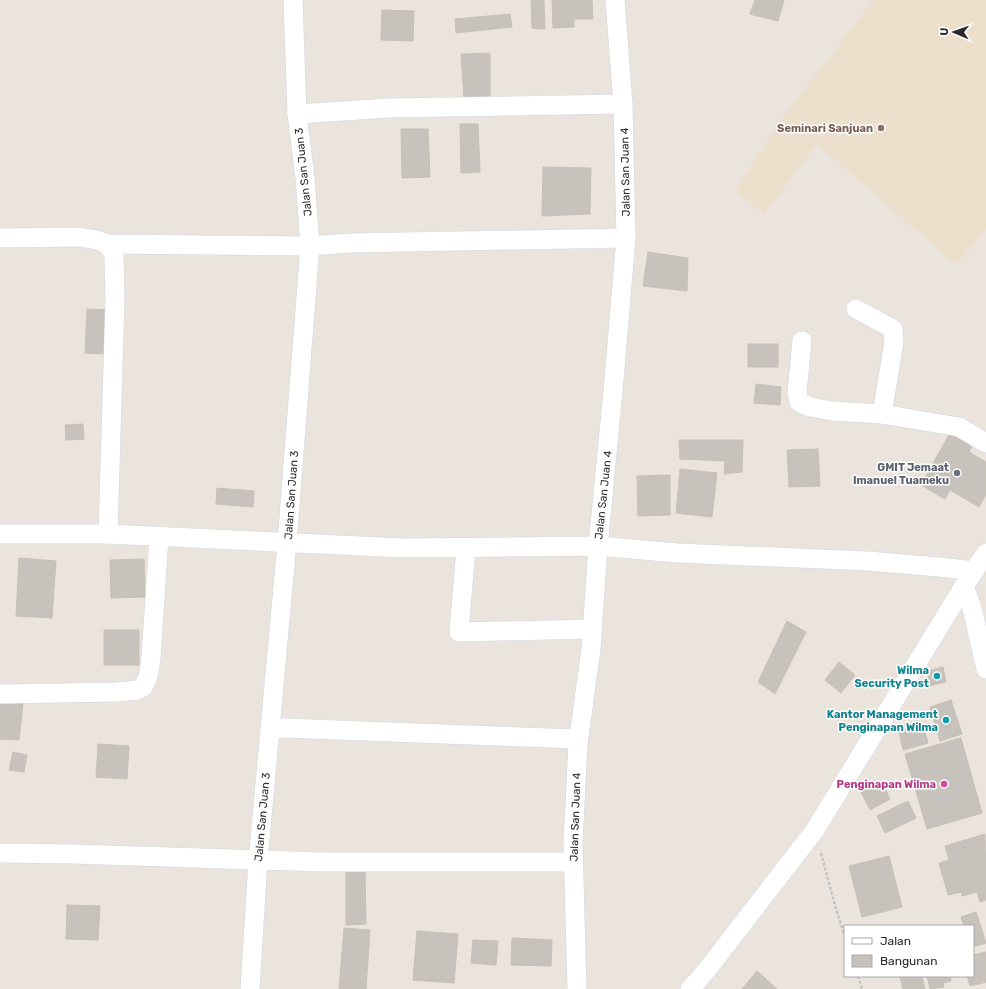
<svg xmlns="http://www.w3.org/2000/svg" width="986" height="989" viewBox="0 0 986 989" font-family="Rubik,sans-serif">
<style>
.education{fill:#ece0cd}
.building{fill:#c7c2bb;stroke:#c6c0b6}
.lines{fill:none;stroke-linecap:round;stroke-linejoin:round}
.minor-casing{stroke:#d2d5e2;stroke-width:20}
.path{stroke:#c3c3c3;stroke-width:2.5;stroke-dasharray:3 2;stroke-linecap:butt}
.minor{stroke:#fff;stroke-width:19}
.education-dot{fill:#8d6e63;stroke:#fff;stroke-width:1.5}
.worship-dot{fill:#6b7280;stroke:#fff;stroke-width:1.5}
.culture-dot{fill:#0f9aa8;stroke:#fff;stroke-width:1.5}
.hotel-dot{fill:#d1479c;stroke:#fff;stroke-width:1.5}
.labels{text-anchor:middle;stroke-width:3;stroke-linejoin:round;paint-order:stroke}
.education-label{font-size:11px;font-weight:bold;fill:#785e54;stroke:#fff;text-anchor:end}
.street-label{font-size:11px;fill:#2a2a2a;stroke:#fff}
.worship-label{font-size:11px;font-weight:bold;fill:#5b616d;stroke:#fff;text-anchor:end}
.culture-label{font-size:11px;font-weight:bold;fill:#0d838f;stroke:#fff;text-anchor:end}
.hotel-label{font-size:11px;font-weight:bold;fill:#b23c85;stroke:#fff;text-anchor:end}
</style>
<rect width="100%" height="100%" fill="#ebe4dc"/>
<!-- education -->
<polygon class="education" points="874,0 986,0 986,230 956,265 817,144 764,215 736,190 786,113"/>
<!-- building -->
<g class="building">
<polygon points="531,0 544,0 545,29 532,28"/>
<polygon points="552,0 592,0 593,19 574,19 574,27 553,28"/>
<polygon points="755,0 784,0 778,21 750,14"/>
<polygon points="382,10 414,11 413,41 381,40"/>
<polygon points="510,14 512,27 456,33 455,19"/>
<polygon points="490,53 490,98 464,98 461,54"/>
<polygon points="460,124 478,124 480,172 461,173"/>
<polygon points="401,129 428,129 430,177 402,178"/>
<polygon points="543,167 591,168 590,214 542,216"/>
<polygon points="648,252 688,258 687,291 643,286"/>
<polygon points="87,309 110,310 108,354 85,353"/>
<rect x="748" y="344" width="30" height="23"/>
<polygon points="756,384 781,387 780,405 754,403"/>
<polygon points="83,424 84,439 66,440 65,425"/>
<polygon points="950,433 972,446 969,452 986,462 986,494 979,507 950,490 945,499 921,485"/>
<polygon points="679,440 743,440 742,472 724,474 725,461 680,459"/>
<polygon points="818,449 820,486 789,487 787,450"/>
<polygon points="680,469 717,473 712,517 676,513"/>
<polygon points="670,475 670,515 638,516 637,476"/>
<polygon points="217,488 254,491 253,507 216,504"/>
<polygon points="19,558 56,561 52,618 16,616"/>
<polygon points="144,559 145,597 111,598 110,560"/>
<polygon points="787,621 806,632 775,694 758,682"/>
<rect x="104" y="630" width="35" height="35"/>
<polygon points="839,662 855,675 841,693 825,680"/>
<polygon points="943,667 946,682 929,686 928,671"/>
<polygon points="951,700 962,734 940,741 930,707"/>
<polygon points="0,701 23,703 19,740 0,739"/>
<polygon points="917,721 918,725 923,724 928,743 903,750 898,727"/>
<polygon points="961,738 982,813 927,829 905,754"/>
<polygon points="98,744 129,746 127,779 96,777"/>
<polygon points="13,752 27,755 24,772 9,770"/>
<polygon points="882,782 890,799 870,810 861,792"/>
<polygon points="908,801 916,818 885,833 877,816"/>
<polygon points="985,834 986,900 980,902 977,892 962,896 961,892 948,895 939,863 949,860 945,846"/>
<polygon points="889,856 902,907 862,917 849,866"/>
<polygon points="365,870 366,924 346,925 346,871"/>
<polygon points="67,905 100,906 98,940 66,939"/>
<polygon points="976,912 986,943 973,947 973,926 964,926 961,917"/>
<polygon points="344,928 370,930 366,989 339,989"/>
<polygon points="417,931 458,934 454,983 413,980"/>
<polygon points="512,938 552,940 551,966 511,965"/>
<polygon points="473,940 498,941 496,965 471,963"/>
<polygon points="986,952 986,982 970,986 967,976 973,976 973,955"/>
<polygon points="757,971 777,989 742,989"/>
<polygon points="906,976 922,976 925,989 903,989 900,977"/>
<polygon points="927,976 950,976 951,981 943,983 944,987 930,989"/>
</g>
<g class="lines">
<defs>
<g id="minor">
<polyline points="297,114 388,108 623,104"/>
<polyline points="0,238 79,237 97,240 107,244 114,254 115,299 108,534"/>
<polyline points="107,244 310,246 350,243 626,238"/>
<polyline points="856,309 893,329 894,342 882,414"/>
<polyline points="802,341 797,392 799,402 810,407 832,411 882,414 959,427 986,443"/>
<polyline points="0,534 108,534 403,548 598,546 677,553 868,561 939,567 974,571"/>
<polyline points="466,548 459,632 592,629"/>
<polyline points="964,586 972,608 986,669"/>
<polyline points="0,694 117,692 137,690 143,687 148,677 151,658 159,537"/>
<polyline points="270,734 276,729 283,728 578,739"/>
<polyline points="0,853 74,854 322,862 573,862"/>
<polyline points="250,989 258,861 287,543 310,246 305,178 297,114 293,0"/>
<polyline points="577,989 573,842 578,744 591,649 598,546 613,391 626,238 623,104 615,0"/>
<polyline points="690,989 706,971 815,830 964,586 986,553"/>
</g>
</defs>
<!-- minor casing -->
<use href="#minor" class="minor-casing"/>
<!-- path -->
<g class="path">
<polyline points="821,853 836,909 845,937"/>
<polyline points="858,976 862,989"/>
</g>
<!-- minor -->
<use href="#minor" class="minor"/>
</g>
<!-- markers -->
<circle class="education-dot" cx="881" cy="128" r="4"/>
<circle class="worship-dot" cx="957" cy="473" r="4"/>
<g class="culture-dot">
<circle cx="937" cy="676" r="4"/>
<circle cx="946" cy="720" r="4"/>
</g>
<circle class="hotel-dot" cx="944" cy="784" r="4"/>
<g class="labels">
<!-- education labels -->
<g class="education-label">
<text x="873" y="132">Seminari Sanjuan</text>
</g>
<!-- street labels -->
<g class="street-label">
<text transform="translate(303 172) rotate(-96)" y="4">Jalan San Juan 3</text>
<text transform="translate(625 172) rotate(-91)" y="4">Jalan San Juan 4</text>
<text transform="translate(291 495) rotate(-86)" y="4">Jalan San Juan 3</text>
<text transform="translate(603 495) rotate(-84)" y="4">Jalan San Juan 4</text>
<text transform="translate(262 817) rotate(-85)" y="4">Jalan San Juan 3</text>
<text transform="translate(575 817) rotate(-88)" y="4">Jalan San Juan 4</text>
</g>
<!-- worship labels -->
<g class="worship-label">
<text x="949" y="471">GMIT Jemaat<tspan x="949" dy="13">Imanuel Tuameku</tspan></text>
</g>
<!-- culture labels -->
<g class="culture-label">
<text x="929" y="674">Wilma<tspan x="929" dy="13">Security Post</tspan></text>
<text x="938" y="718">Kantor Management<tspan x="938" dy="13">Penginapan Wilma</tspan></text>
</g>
<!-- hotel labels -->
<g class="hotel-label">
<text x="936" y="788">Penginapan Wilma</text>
</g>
</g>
<!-- legend -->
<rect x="844" y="925" width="130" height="52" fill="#ffffff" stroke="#aaaaaa"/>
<rect x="852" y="938" width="20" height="6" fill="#ffffff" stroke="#aaaaaa"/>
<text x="880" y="945" font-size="12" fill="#2a2a2a">Jalan</text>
<rect x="852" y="955" width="20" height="12" fill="#c7c2bb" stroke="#aaaaaa"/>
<text x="880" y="965" font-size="12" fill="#2a2a2a">Bangunan</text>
<!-- north arrow -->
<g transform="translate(954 32) rotate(272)" stroke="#ffffff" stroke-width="3" paint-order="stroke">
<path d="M0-3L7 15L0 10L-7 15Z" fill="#2a2a2a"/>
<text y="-6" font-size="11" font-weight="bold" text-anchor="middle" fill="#2a2a2a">U</text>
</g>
</svg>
